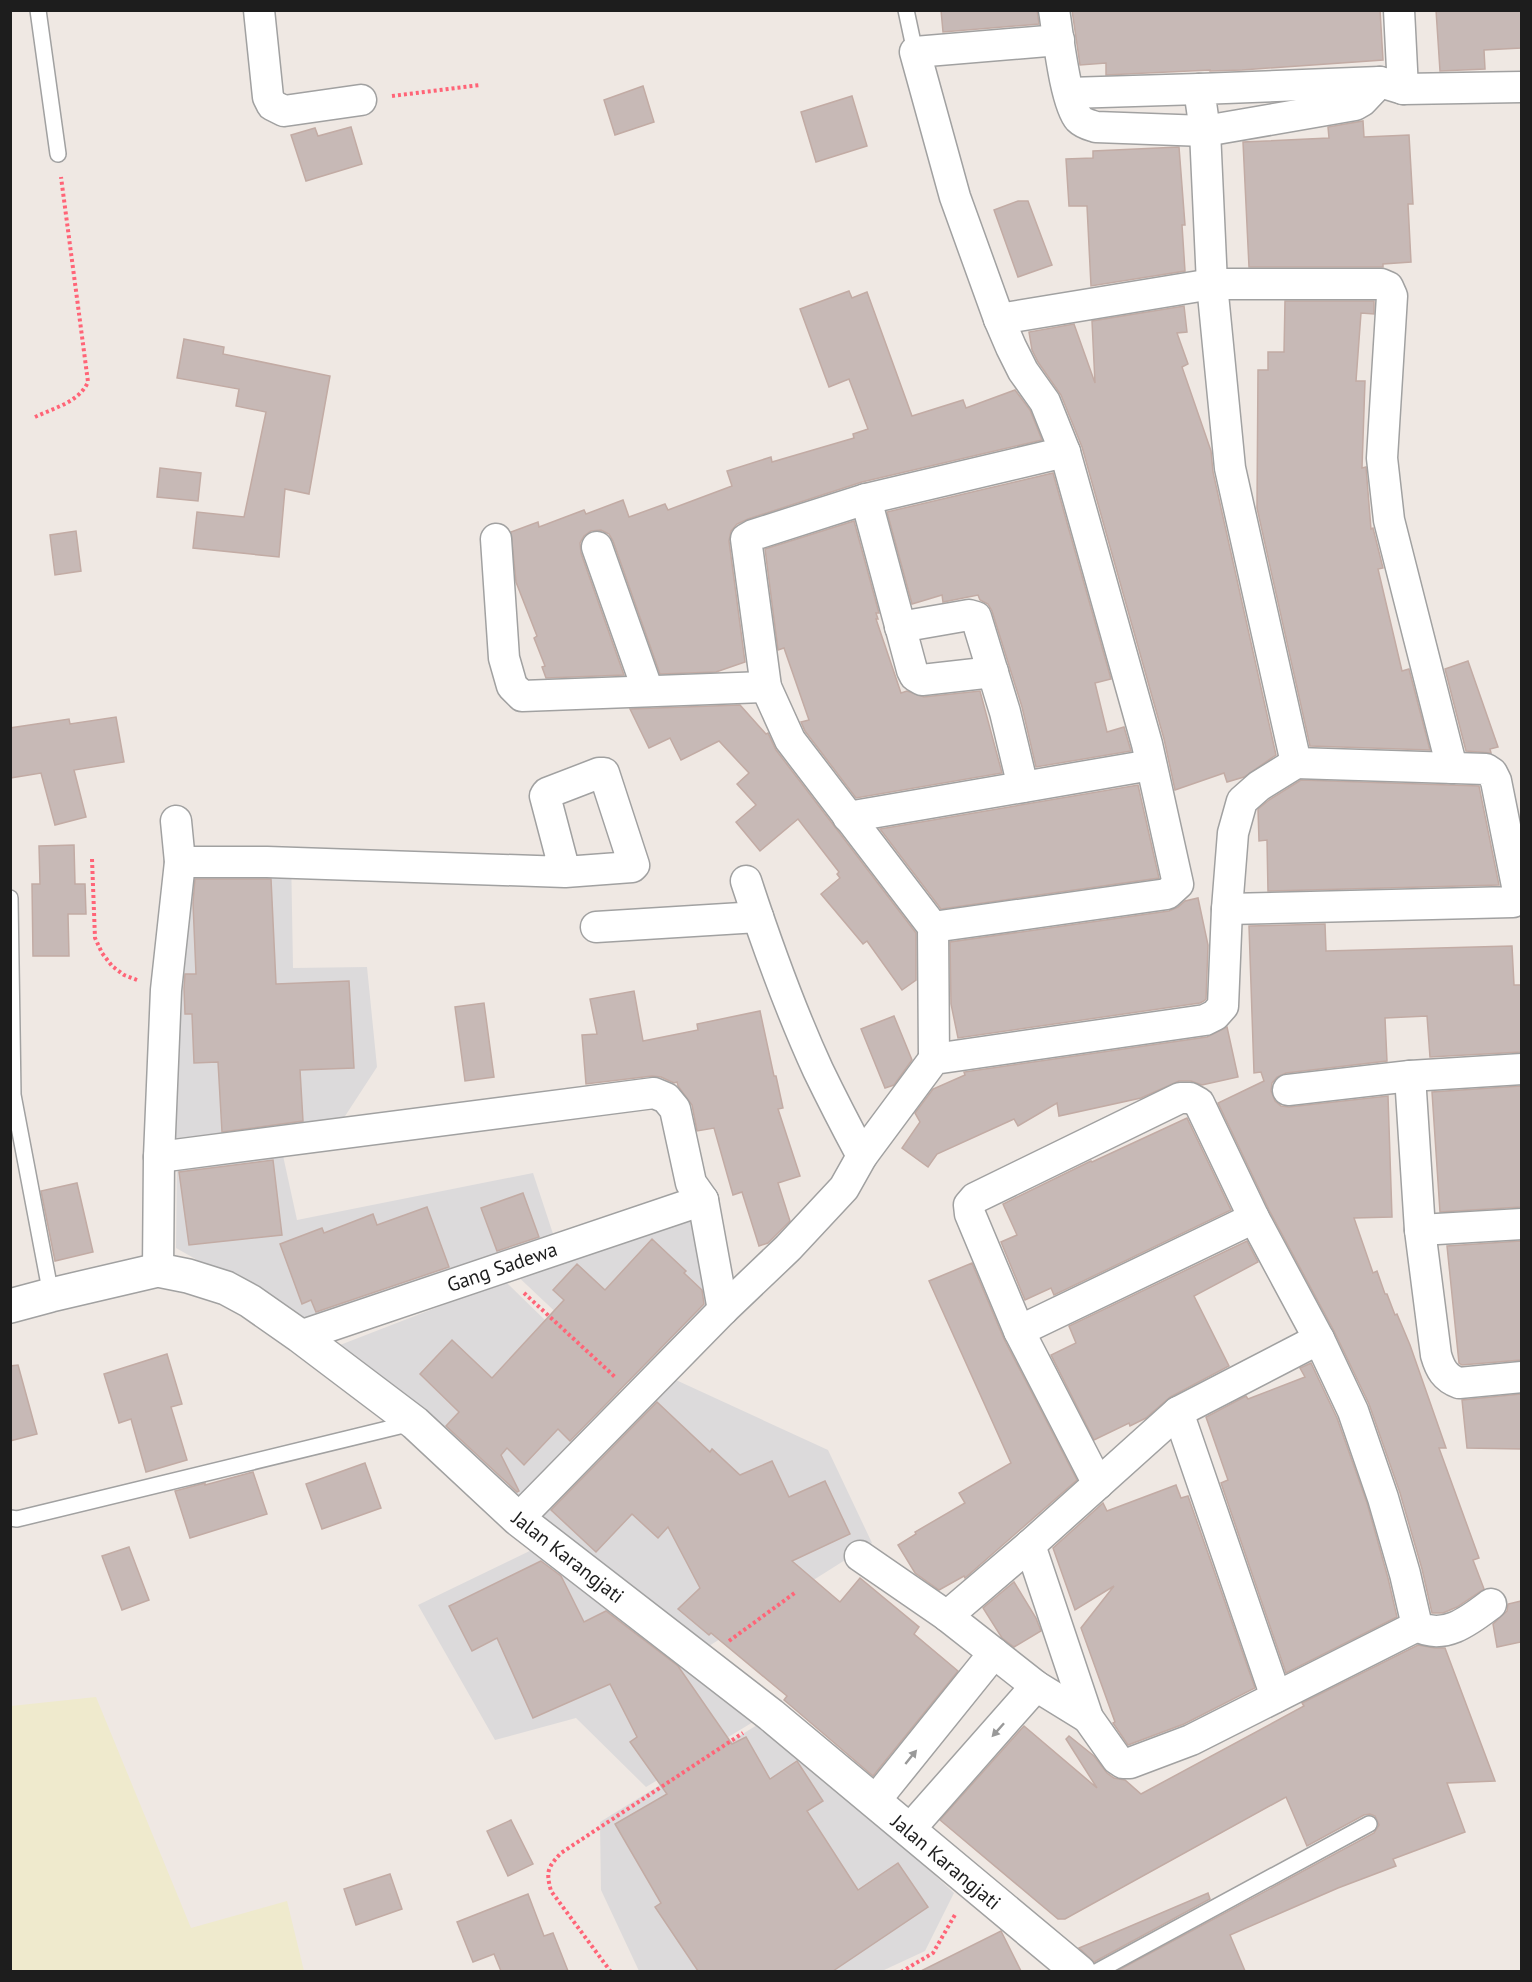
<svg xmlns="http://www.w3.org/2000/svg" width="1532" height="1982" viewBox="0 0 1532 1982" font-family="'PT Sans',sans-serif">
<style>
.residential{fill:#dcdadb}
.farmland{fill:#efeacd}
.building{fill:#c7b9b6;stroke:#c2aba4;stroke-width:1.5}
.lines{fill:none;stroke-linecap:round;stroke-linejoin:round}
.service-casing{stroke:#a1a1a1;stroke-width:18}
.minor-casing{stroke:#a1a1a1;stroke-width:33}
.tertiary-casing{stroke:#a1a1a1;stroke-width:36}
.path{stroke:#ff6477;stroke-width:4;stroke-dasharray:3 3;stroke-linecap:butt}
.service{stroke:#fff;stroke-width:15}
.minor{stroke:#fff;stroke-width:30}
.tertiary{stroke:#fff;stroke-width:33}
.oneway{fill:#999}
.labels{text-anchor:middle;stroke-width:4.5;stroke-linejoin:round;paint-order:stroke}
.street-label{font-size:20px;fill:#1d1d1d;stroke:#fff}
</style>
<rect width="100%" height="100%" fill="#efe8e3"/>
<!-- residential -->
<g class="residential">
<polygon points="291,853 293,968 367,967 377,1067 336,1130 172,1150 176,860"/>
<polygon points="282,1151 297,1220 533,1173 556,1243 311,1324 176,1248 177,1166"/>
<polygon points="696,1206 718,1306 637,1389 510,1269"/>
<polygon points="505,1281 626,1399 524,1502 340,1345"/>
<polygon points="665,1375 828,1450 872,1543 701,1651 531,1512"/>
<polygon points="542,1545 758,1719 646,1787 576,1718 495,1740 418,1605"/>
<polygon points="767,1719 954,1893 925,1951 882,1971 639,1971 601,1890 600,1822"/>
</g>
<!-- farmland -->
<polygon class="farmland" points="96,1697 191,1928 287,1901 304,1971 11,1971 11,1706"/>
<!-- building -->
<g class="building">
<polygon points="941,10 1037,10 1039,24 943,32"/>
<polygon points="1072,10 1380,10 1383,60 1242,70 1210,71 1210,70 1106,75 1106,63 1080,65"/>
<polygon points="1436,10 1521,10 1521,48 1484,50 1485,69 1440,71"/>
<polygon points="643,86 654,122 615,135 604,100"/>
<polygon points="852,96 867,146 816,162 801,112"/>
<polygon points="1363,121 1364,137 1409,135 1413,204 1408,204 1411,262 1383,264 1383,267 1249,267 1243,142 1329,138 1328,127"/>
<polygon points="351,127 362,164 306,181 291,135 315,128 318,136"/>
<polygon points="1179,147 1185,225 1182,225 1185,271 1091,286 1087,206 1069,206 1066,159 1093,158 1093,151"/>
<polygon points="1018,201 1028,201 1052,265 1018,277 994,210"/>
<polygon points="849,291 852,298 867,292 912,416 963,400 966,408 1015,390 1030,410 1042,440 862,482 748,519 737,524 731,531 729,541 745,662 716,672 660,674 613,541 609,534 601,530 591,531 584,536 580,543 581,553 624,675 546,678 542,667 545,666 534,638 537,636 516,582 511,532 538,522 539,527 584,510 586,514 623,500 629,517 665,504 668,510 732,486 727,471 771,457 772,462 854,438 853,434 868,429 849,379 829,387 800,309"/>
<polygon points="1285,301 1374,301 1374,314 1361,313 1356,381 1365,381 1362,468 1366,467 1371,529 1373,528 1383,568 1378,569 1402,671 1409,669 1430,750 1310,746 1257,508 1258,370 1268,370 1268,352 1284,352"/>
<polygon points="1184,306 1187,332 1177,333 1188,364 1182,367 1211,451 1213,472 1276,755 1244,777 1227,782 1224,773 1175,790 1164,739 1082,447 1061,395 1038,362 1032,350 1029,332 1074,324 1095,383 1092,321"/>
<polygon points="184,339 224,347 223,354 330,376 309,494 285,489 279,557 193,548 197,512 244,517 266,412 236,406 239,389 177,378"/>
<polygon points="160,468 201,473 198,501 157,497"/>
<polygon points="1053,473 1111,679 1095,683 1107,732 1124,727 1131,751 1036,767 1022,707 992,611 988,604 980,600 978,595 943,602 942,595 912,604 887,512"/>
<polygon points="854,521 879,613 876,613 878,619 876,619 901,693 907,691 924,697 980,691 1002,773 856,798 805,731 801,722 809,720 784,648 778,650 765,549"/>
<polygon points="76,531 81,571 55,575 50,535"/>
<polygon points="1468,661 1498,747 1490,749 1491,753 1466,751 1445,669"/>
<polygon points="740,705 766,734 768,733 776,750 916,933 916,980 902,990 867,941 863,944 821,894 840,878 837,874 839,872 798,819 760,851 736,822 756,805 737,784 749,773 719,741 681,760 670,738 649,748 630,709"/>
<polygon points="116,717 124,762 74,770 86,817 55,825 41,773 10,778 10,728 69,719 70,724"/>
<polygon points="1301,780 1479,786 1499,885 1268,891 1267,840 1259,841 1258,809 1269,800"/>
<polygon points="1138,785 1159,878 941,909 880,829"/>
<polygon points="74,845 75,884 85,884 86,914 68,914 69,956 33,956 32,884 40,884 39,846"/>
<polygon points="195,879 271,879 276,984 349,981 354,1068 300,1070 303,1121 222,1132 218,1062 194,1063 192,1014 185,1014 184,988 185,974 196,974 193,903"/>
<polygon points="1198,898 1208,945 1206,999 1204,1001 1200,1003 958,1038 951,1004 950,942 1169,911 1178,907 1185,901"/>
<polygon points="1325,924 1326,951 1512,946 1514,985 1521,985 1521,1052 1430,1057 1427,1016 1385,1018 1387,1061 1286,1073 1277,1077 1272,1083 1271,1091 1275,1101 1281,1106 1289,1107 1388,1096 1392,1217 1354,1218 1373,1273 1377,1271 1385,1294 1387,1294 1395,1315 1397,1314 1410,1345 1446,1448 1439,1448 1479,1558 1473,1560 1484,1589 1457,1607 1443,1613 1432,1613 1422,1569 1400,1493 1369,1404 1334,1331 1269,1210 1218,1103 1264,1081 1261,1072 1254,1073 1249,926"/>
<polygon points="634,991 643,1041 698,1030 697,1024 760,1011 774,1076 776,1076 783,1108 778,1109 800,1176 778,1183 790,1221 768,1243 759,1246 742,1192 733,1195 714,1128 697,1131 692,1105 678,1086 677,1082 674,1083 661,1077 652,1076 586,1084 582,1035 597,1034 590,999"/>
<polygon points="484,1003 494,1077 465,1081 455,1007"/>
<polygon points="894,1016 912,1060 894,1085 885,1088 861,1029"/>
<polygon points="1227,1027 1238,1077 1202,1085 1191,1081 1179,1081 1141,1098 1059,1116 1057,1103 1018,1126 1014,1119 937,1154 928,1167 902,1148 920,1122 915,1113 933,1089 965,1075 964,1072 1207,1037"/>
<polygon points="1521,1086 1521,1207 1440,1212 1432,1092"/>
<polygon points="1187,1118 1231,1210 1054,1295 1051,1288 1025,1300 1001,1242 1017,1235 1003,1204 1091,1161 1092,1162"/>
<polygon points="273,1160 282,1235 189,1245 179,1172"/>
<polygon points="77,1183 93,1252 55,1261 41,1191"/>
<polygon points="523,1193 539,1237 497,1251 481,1208"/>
<polygon points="427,1207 449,1267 316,1312 311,1300 302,1304 280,1244 322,1228 324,1233 373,1214 377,1225"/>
<polygon points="652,1239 686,1271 684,1273 702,1290 704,1304 570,1441 558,1429 524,1465 507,1448 501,1455 519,1491 517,1492 446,1426 459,1412 420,1374 452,1340 492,1378 564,1300 553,1290 577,1264 605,1290"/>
<polygon points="1247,1241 1258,1262 1194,1296 1229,1366 1170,1397 1146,1418 1130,1426 1129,1423 1094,1440 1051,1355 1076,1343 1069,1326"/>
<polygon points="1521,1241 1521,1360 1462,1365 1459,1363 1447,1246"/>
<polygon points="972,1263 1004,1339 1077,1480 965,1578 964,1576 939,1590 915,1573 898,1545 916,1534 915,1532 965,1503 959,1493 1011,1463 929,1281"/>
<polygon points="167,1354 182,1404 171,1407 187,1460 146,1472 131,1419 119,1423 104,1374"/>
<polygon points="1311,1363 1337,1418 1367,1503 1388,1578 1397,1617 1286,1673 1221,1483 1228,1480 1206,1417 1246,1396 1248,1399 1305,1377 1300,1368"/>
<polygon points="18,1365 37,1434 10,1441 10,1366"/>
<polygon points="1521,1394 1521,1449 1467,1448 1462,1400"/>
<polygon points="657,1402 710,1452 712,1449 740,1475 772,1461 789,1497 825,1481 850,1534 792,1561 840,1602 860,1578 919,1627 914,1634 958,1671 873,1776 784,1700 787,1696 711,1633 709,1635 678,1609 700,1588 668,1527 658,1538 632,1514 596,1552 551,1510"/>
<polygon points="365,1463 381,1508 322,1529 306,1484"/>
<polygon points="253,1472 267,1514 190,1538 175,1491 205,1483 205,1485"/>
<polygon points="1176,1485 1181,1498 1188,1496 1255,1688 1184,1724 1128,1745 1113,1723 1115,1722 1081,1628 1114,1586 1075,1610 1053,1548 1103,1503 1107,1511"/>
<polygon points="129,1547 149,1600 122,1610 102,1556"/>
<polygon points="541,1561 561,1576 584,1622 606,1611 678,1666 732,1744 746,1737 770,1779 797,1761 823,1801 807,1811 858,1890 898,1863 928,1907 833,1971 698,1971 655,1907 661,1903 615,1824 667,1794 630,1742 637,1737 610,1684 533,1718 497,1638 472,1651 449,1606"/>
<polygon points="1014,1582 1036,1618 1041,1631 1014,1647 1002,1638 983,1608"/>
<polygon points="1521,1601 1521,1642 1497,1647 1493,1624 1507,1611 1508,1604"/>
<polygon points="1418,1645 1435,1648 1445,1648 1495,1781 1447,1783 1465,1832 1393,1859 1396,1866 1338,1888 1230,1935 1245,1971 1117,1971 1374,1833 1379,1825 1375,1816 1370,1814 1364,1815 1307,1846 1286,1797 1065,1919 1058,1919 940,1820 1024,1726 1097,1788 1066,1739 1069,1736 1094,1756 1107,1773 1114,1778 1125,1780 1141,1794 1304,1706 1302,1703"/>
<polygon points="511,1820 533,1864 508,1876 487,1831"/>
<polygon points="390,1874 402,1909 356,1925 344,1889"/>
<polygon points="1208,1893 1210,1899 1094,1962 1079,1948"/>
<polygon points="528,1894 544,1936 553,1933 568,1971 501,1971 494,1954 473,1962 457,1922"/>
<polygon points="1001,1931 1021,1971 921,1971"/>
</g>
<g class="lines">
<defs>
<g id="service">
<polyline points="38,10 58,154"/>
<polyline points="906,10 915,52"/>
<polyline points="10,898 13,1095 51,1295"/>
<polyline points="10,1518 17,1519 412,1423"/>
<polyline points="1096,1972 1369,1824"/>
</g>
<g id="minor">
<polyline points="259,10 268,97 272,105 284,111 361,100"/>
<path d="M1054,10C1058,34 1065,103 1079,119C1084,124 1090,125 1096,127L1205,131L1355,105L1362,101L1380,82"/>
<polyline points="1403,89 1522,87"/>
<polyline points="1069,93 1199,89"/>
<polyline points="999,319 1212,284 1381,284 1388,287 1392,296 1382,458 1389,520 1452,768"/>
<polyline points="866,499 912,670 915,676 922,680 993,672"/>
<polyline points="496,539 504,658 512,686 522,696 766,687"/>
<polyline points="597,547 648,691"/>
<polyline points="900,627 969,615 976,617 1005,712 1023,787"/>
<polyline points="848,817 1151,765"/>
<polyline points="180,862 267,862 565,872 632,867 634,865 604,773 599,773 547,793 545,796 565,872"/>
<path d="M746,881C767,945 790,1009 818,1070C832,1099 847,1128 862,1156"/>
<polyline points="1227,909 1513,902 1519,896 1496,781 1492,773 1486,769 1296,763"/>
<polyline points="596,927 758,917"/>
<polyline points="933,927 1167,894 1178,884 1147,744 1065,452 1045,402 1023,371 1011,347 999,319 955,197 915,52 1059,40"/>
<polyline points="934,1059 933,927 790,740 766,687 746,539 753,535 866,499 1065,452"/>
<path d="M1410,1076L1420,1230L1436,1355C1440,1369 1445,1378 1459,1383L1522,1377"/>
<polyline points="1288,1090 1410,1076 1522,1069"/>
<polyline points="159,1157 654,1093 666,1098 675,1109 691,1183 703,1200 723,1310"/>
<polyline points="1420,1230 1522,1224"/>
<polyline points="158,1270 159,1157 166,990 180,862 176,821"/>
<polyline points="1019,1331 1254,1218"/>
<polyline points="300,1336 703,1200"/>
<polyline points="1178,1412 1276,1697"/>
<path d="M1098,1484L1019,1331L970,1214L969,1205L975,1198L1180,1098H1190L1199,1103L1254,1218L1319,1339L1353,1411L1383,1498L1405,1574L1417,1626C1444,1641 1470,1620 1491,1604"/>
<polyline points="518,1519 723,1310 788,1248 844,1188 862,1156 934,1059 1205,1020 1215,1015 1223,1006 1227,909 1233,833 1242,801 1259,786 1296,763 1230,468 1212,284 1205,131 1199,89 1380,82 1403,89 1399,10"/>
<polyline points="1030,1545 1088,1718 1117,1759 1123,1763 1130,1763 1191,1740 1417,1626"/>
<polyline points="860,1556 947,1616 1036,1686 1088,1718"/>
<polyline points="947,1616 1030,1545 1178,1412 1319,1339"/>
<polyline points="874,1802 994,1653"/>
<polyline points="909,1830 1036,1686"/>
</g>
<polyline id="tertiary" points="10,1306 51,1295 158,1270 188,1276 226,1288 250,1301 300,1336 415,1423 518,1519 771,1715 1079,1972"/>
</defs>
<!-- service casing -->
<use href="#service" class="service-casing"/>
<!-- minor casing -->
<use href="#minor" class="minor-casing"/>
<!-- tertiary casing -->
<use href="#tertiary" class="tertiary-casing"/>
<!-- path -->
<g class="path">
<polyline points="392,96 480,85"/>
<path d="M35,417C54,408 79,402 88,382L61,177"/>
<polyline points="92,859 95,938 102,953 112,966 124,975 137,980"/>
<polyline points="524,1293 615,1377"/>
<polyline points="729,1641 796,1592"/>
<path d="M611,1972L551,1891C546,1872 547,1868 561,1853L743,1733"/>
<polyline points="901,1972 933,1953 956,1913"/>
</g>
<!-- service -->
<use href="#service" class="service"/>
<!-- minor -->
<use href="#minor" class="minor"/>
<!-- tertiary -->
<use href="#tertiary" class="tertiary"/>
</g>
<!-- one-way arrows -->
<defs><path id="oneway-solid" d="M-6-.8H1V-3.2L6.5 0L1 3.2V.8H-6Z" transform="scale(1.5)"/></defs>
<g class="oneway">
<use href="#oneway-solid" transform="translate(998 1730) rotate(132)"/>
<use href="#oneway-solid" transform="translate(911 1757) rotate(-51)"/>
</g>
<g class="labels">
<!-- street labels -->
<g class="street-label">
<text transform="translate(502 1267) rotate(-19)" y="7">Gang Sadewa</text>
<text transform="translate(568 1557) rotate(38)" y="7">Jalan Karangjati</text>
<text transform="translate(946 1862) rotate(40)" y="7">Jalan Karangjati</text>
</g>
</g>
<!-- border -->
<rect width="1532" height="1982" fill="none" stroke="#1d1d1d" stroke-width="24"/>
</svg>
